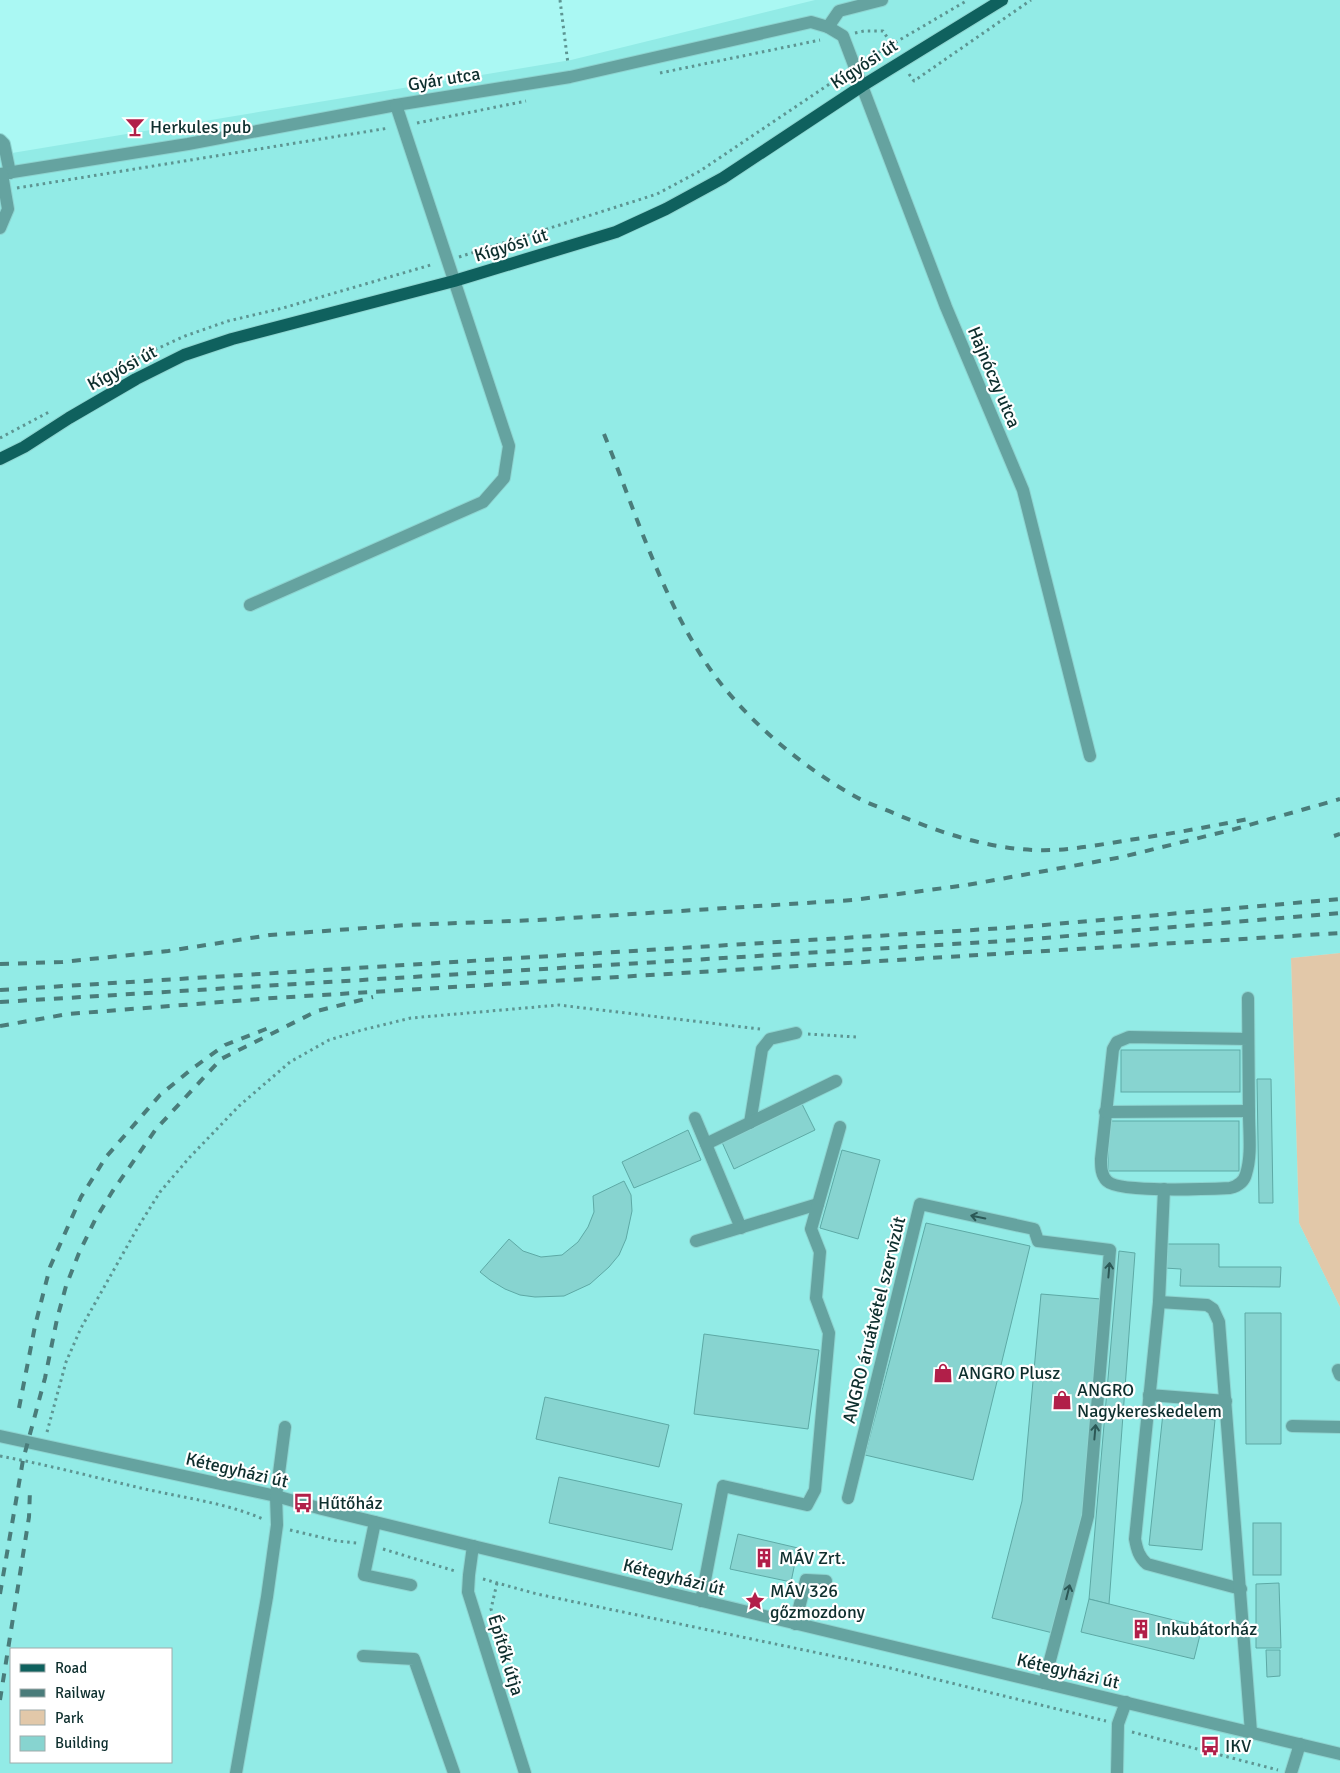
<svg xmlns="http://www.w3.org/2000/svg" width="1340" height="1773" viewBox="0 0 1340 1773" font-family="Signika,sans-serif">
<style>
.built{fill:#92ebe6;fill-rule:evenodd}
.green{fill:#e2c8a9}
.building{fill:#87d4d0;stroke:#5da9a5}
.lines{fill:none;stroke-linecap:round;stroke-linejoin:round}
.minor-casing{stroke:#8ed4d0;stroke-width:14}
.major-casing{stroke:#8ed4d0;stroke-width:14}
.path{stroke:#5d9592;stroke-width:3;stroke-dasharray:2.5 4;stroke-linecap:butt}
.minor{stroke:#65a3a0;stroke-width:12}
.major{stroke:#0f615e;stroke-width:12}
.rail{stroke:#4a7c7a;stroke-width:4;stroke-dasharray:9 9;stroke-linecap:butt}
.oneway{stroke:#2c5856}
.labels{text-anchor:middle;stroke-width:4.5;stroke-linejoin:round;paint-order:stroke}
.street-label{font-size:18px;fill:#0e2f2e;stroke:#fff}
.poi-label{font-size:18px;fill:#0e2f2e;stroke:#fff;text-anchor:start}
</style>
<rect width="100%" height="100%" fill="#aaf8f3"/>
<!-- built -->
<path class="built" d="M815,0H1340V953L1291,958L1299,1223L1340,1307V1773H0V155L571,60ZM11,1649H171V1762H11Z"/>
<!-- green -->
<polygon class="green" points="1340,953 1340,1307 1299,1223 1291,958"/>
<!-- building -->
<g class="building">
<rect x="1121" y="1050" width="119" height="42"/>
<polygon points="1257,1079 1271,1079 1273,1203 1259,1203"/>
<polygon points="801,1102 815,1130 734,1169 721,1140"/>
<rect x="1108" y="1121" width="131" height="50"/>
<polygon points="688,1130 701,1160 634,1188 622,1162"/>
<polygon points="842,1150 880,1160 858,1239 820,1228"/>
<polygon points="624,1181 631,1195 632,1211 626,1239 619,1255 609,1267 590,1284 564,1296 535,1297 520,1295 505,1289 490,1280 480,1272 509,1239 523,1251 541,1257 562,1255 578,1242 588,1227 594,1212 593,1196"/>
<polygon points="926,1223 1030,1246 973,1480 865,1455"/>
<polygon points="1165,1244 1219,1244 1219,1267 1281,1267 1280,1287 1180,1286 1181,1269 1164,1268"/>
<polygon points="1119,1251 1135,1253 1109,1604 1089,1599"/>
<polygon points="1041,1294 1101,1299 1083,1513 1053,1633 992,1618 1022,1501"/>
<polygon points="1245,1313 1281,1313 1281,1444 1246,1444"/>
<polygon points="704,1334 819,1350 808,1429 694,1414"/>
<polygon points="545,1397 669,1425 659,1467 536,1439"/>
<polygon points="1163,1413 1215,1420 1202,1550 1149,1545"/>
<polygon points="559,1477 682,1504 672,1550 549,1523"/>
<rect x="1253" y="1523" width="28" height="52"/>
<polygon points="738,1534 798,1548 791,1582 730,1569"/>
<polygon points="1279,1583 1281,1648 1256,1648 1256,1584"/>
<polygon points="1089,1599 1202,1627 1194,1659 1081,1632"/>
<polygon points="1266,1650 1280,1650 1280,1676 1267,1677"/>
</g>
<g class="lines">
<defs>
<g id="minor">
<polyline points="828,27 843,36 946,307 1023,490 1090,756"/>
<polyline points="0,140 4,144 10,173"/>
<polyline points="0,174 188,144 396,105 570,77 811,22 828,27 839,11 882,0"/>
<polyline points="0,228 8,209 2,174"/>
<polyline points="250,605 483,502 504,478 509,446 396,105"/>
<path d="M1248,998C1248,1036 1249,1074 1249,1113C1249,1133 1252,1155 1246,1174C1244,1182 1238,1186 1230,1188C1209,1189 1119,1193 1107,1181C1101,1175 1101,1167 1101,1159L1113,1049L1117,1042L1129,1037L1248,1039"/>
<polyline points="1105,1112 1249,1111"/>
<polyline points="695,1118 741,1228"/>
<polyline points="750,1123 762,1049 770,1039 796,1033"/>
<polyline points="706,1144 836,1081"/>
<path d="M1164,1189L1159,1302L1135,1539C1137,1550 1139,1557 1147,1564L1241,1589"/>
<polyline points="696,1241 818,1204"/>
<polyline points="1159,1302 1207,1305 1213,1309 1219,1322 1251,1732"/>
<polyline points="1338,1370 1340,1375"/>
<polyline points="1149,1395 1226,1401"/>
<polyline points="1292,1426 1340,1427"/>
<polyline points="0,1436 276,1496 322,1509 473,1546 1340,1754"/>
<polyline points="848,1498 920,1204 1034,1229 1038,1241 1110,1250 1088,1516 1044,1683"/>
<polyline points="375,1522 364,1575 411,1585"/>
<polyline points="473,1546 469,1575 468,1592 525,1773"/>
<polyline points="701,1601 723,1486 807,1505 815,1490 829,1333 816,1298 820,1252 811,1229 840,1127"/>
<polyline points="795,1624 806,1580 826,1581"/>
<polyline points="363,1656 414,1659 454,1773"/>
<polyline points="236,1773 267,1597 277,1525 276,1496 285,1427"/>
<polyline points="1117,1773 1118,1724 1126,1702"/>
<polyline points="1291,1773 1300,1744"/>
</g>
<polyline id="major" points="0,459 24,447 69,418 136,379 184,355 232,339 454,281 616,232 666,209 723,178 862,86 1002,0"/>
</defs>
<!-- minor casing -->
<use href="#minor" class="minor-casing"/>
<!-- major casing -->
<use href="#major" class="major-casing"/>
<!-- path -->
<g class="path">
<polyline points="560,0 568,64"/>
<polyline points="855,33 864,31 883,31 896,51"/>
<polyline points="867,59 968,0"/>
<polyline points="660,73 820,40"/>
<polyline points="909,74 914,81 1031,0"/>
<polyline points="417,123 526,101"/>
<polyline points="17,188 389,128"/>
<polyline points="459,257 657,194 700,171 843,75"/>
<polyline points="121,369 141,356 185,336 228,321 283,308 434,264"/>
<polyline points="0,438 49,412"/>
<polyline points="808,1034 857,1037"/>
<polyline points="47,1432 66,1362 81,1328 138,1227 160,1192 189,1158 239,1106 290,1062 329,1040 362,1030 411,1018 559,1005 760,1029"/>
<path d="M0,1456C49,1465 97,1478 145,1489C185,1498 226,1503 263,1519"/>
<polyline points="290,1530 337,1541 357,1543"/>
<polyline points="383,1549 455,1571"/>
<polyline points="483,1579 537,1594 890,1668 1106,1721"/>
<polyline points="497,1583 491,1609 503,1648"/>
<polyline points="1132,1732 1278,1770"/>
</g>
<!-- minor -->
<use href="#minor" class="minor"/>
<!-- major -->
<use href="#major" class="major"/>
<!-- rail -->
<g class="rail">
<path d="M604,434C636,513 664,606 715,676C751,724 805,769 858,798C871,805 885,809 898,815C946,835 999,852 1052,850C1078,849 1104,844 1129,840C1169,834 1208,827 1248,819"/>
<polyline points="1334,836 1340,834"/>
<polyline points="0,964 62,962 168,951 270,935 406,925 538,920 853,900 967,885 1122,857 1235,829 1340,799"/>
<polyline points="0,990 1021,927 1340,899"/>
<polyline points="0,1002 1020,940 1340,913"/>
<polyline points="0,1026 68,1014 273,998 1340,933"/>
<polyline points="19,1408 35,1326 50,1267 81,1197 106,1157 160,1095 193,1068 225,1045 271,1027"/>
<polyline points="0,1594 23,1460 45,1378 57,1319 66,1286 79,1253 95,1220 112,1192 156,1129 221,1059 317,1011 373,997"/>
<polyline points="0,1700 29,1517 30,1490"/>
</g>
</g>
<!-- one-way arrows -->
<defs><path id="oneway-shaft" d="M-6 0H5M1.5-3L5.5 0L1.5 3" fill="none" stroke-width="1.6" stroke-linecap="round" stroke-linejoin="round" transform="scale(1.25)"/></defs>
<g class="oneway">
<use href="#oneway-shaft" transform="translate(978 1217) rotate(-168)"/>
<use href="#oneway-shaft" transform="translate(1109 1270) rotate(-85)"/>
<use href="#oneway-shaft" transform="translate(1095 1432) rotate(-85)"/>
<use href="#oneway-shaft" transform="translate(1068 1592) rotate(-76)"/>
</g>
<!-- icons -->
<defs>
<symbol id="bar-bare" viewBox="-9 -9 18 18"><path d="M-6-5H6L.8 .8V4.5H3.5V6h-7V4.5H-.8V.8Z" fill="#b11f49" stroke="#fff" stroke-width="2.5" paint-order="stroke"/></symbol>
<symbol id="shop-bare" viewBox="-9 -9 18 18"><path d="M-5-2.5h2.3a2.7 3.5 0 0 1 5.4 0H5L5.5 6h-11ZM-1.5-2.5h3a1.5 2.3 0 0 0-3 0Z" fill="#b11f49" stroke="#fff" stroke-width="2.5" paint-order="stroke"/></symbol>
<symbol id="bus-bare" viewBox="-9 -9 18 18"><path d="M-5-6H5V4H4V6H2V4H-2V6H-4V4H-5ZM-3.5-4V0h7V-4ZM-3.5 1.2v1.5H-2V1.2ZM2 1.2v1.5H3.5V1.2Z" fill="#b11f49" stroke="#fff" stroke-width="2.5" paint-order="stroke"/></symbol>
<symbol id="building-bare" viewBox="-9 -9 18 18"><path d="M-4-6H4V6H1V3H-1V6H-4ZM-2.5-4.3h1.7v1.8h-1.7ZM.8-4.3h1.7v1.8H.8ZM-2.5-1h1.7V.8h-1.7ZM.8-1h1.7V.8H.8Z" fill="#b11f49" stroke="#fff" stroke-width="2.5" paint-order="stroke"/></symbol>
<symbol id="sight-bare" viewBox="-9 -9 18 18"><path d="M0-6L1.8-2.2L6-1.7L2.9 1.2L3.7 5.4L0 3.3L-3.7 5.4L-2.9 1.2L-6-1.7L-1.8-2.2Z" fill="#b11f49" stroke="#fff" stroke-width="2.5" paint-order="stroke"/></symbol>
</defs>
<g fill-rule="evenodd">
<use href="#bar-bare" x="121" y="113" width="28" height="28"/>
<use href="#shop-bare" x="929" y="1359" width="28" height="28"/>
<use href="#shop-bare" x="1048" y="1386" width="28" height="28"/>
<use href="#bus-bare" x="289" y="1489" width="28" height="28"/>
<use href="#building-bare" x="750" y="1544" width="28" height="28"/>
<use href="#sight-bare" x="741" y="1587" width="28" height="28"/>
<use href="#building-bare" x="1127" y="1615" width="28" height="28"/>
<use href="#bus-bare" x="1196" y="1732" width="28" height="28"/>
</g>
<g class="labels">
<!-- street labels -->
<g class="street-label">
<text transform="translate(864 64) rotate(-33)" y="6">Kígyósi út</text>
<text transform="translate(444 79) rotate(-9)" y="6">Gyár utca</text>
<text transform="translate(511 245) rotate(-17)" y="6">Kígyósi út</text>
<text transform="translate(122 368) rotate(-28)" y="6">Kígyósi út</text>
<text transform="translate(994 377) rotate(67)" y="6">Hajnóczy utca</text>
<text transform="translate(874 1320) rotate(-76)" y="6">ANGRO áruátvétel szervizút</text>
<text transform="translate(237 1470) rotate(13)" y="6">Kétegyházi út</text>
<text transform="translate(674 1577) rotate(14)" y="6">Kétegyházi út</text>
<text transform="translate(506 1655) rotate(73)" y="6">Építők útja</text>
<text transform="translate(1068 1671) rotate(13)" y="6">Kétegyházi út</text>
</g>
<!-- poi labels -->
<g class="poi-label">
<text x="150" y="133">Herkules pub</text>
<text x="958" y="1379">ANGRO Plusz</text>
<text x="1077" y="1396">ANGRO<tspan x="1077" dy="21">Nagykereskedelem</tspan></text>
<text x="318" y="1509">Hűtőház</text>
<text x="779" y="1564">MÁV Zrt.</text>
<text x="770" y="1597">MÁV 326<tspan x="770" dy="21">gőzmozdony</tspan></text>
<text x="1156" y="1635">Inkubátorház</text>
<text x="1225" y="1752">IKV</text>
</g>
</g>
<!-- legend -->
<rect x="10" y="1648" width="162" height="115" fill="#ffffff" stroke="#9facab"/>
<rect x="20" y="1664" width="25" height="8" fill="#0f615e" stroke="#9facab"/>
<text x="55" y="1673" font-size="15" fill="#0e2f2e">Road</text>
<rect x="20" y="1689" width="25" height="8" fill="#4a7c7a" stroke="#9facab"/>
<text x="55" y="1698" font-size="15" fill="#0e2f2e">Railway</text>
<rect x="20" y="1710" width="25" height="15" fill="#e2c8a9" stroke="#9facab"/>
<text x="55" y="1723" font-size="15" fill="#0e2f2e">Park</text>
<rect x="20" y="1736" width="25" height="15" fill="#87d4d0" stroke="#9facab"/>
<text x="55" y="1748" font-size="15" fill="#0e2f2e">Building</text>
</svg>
